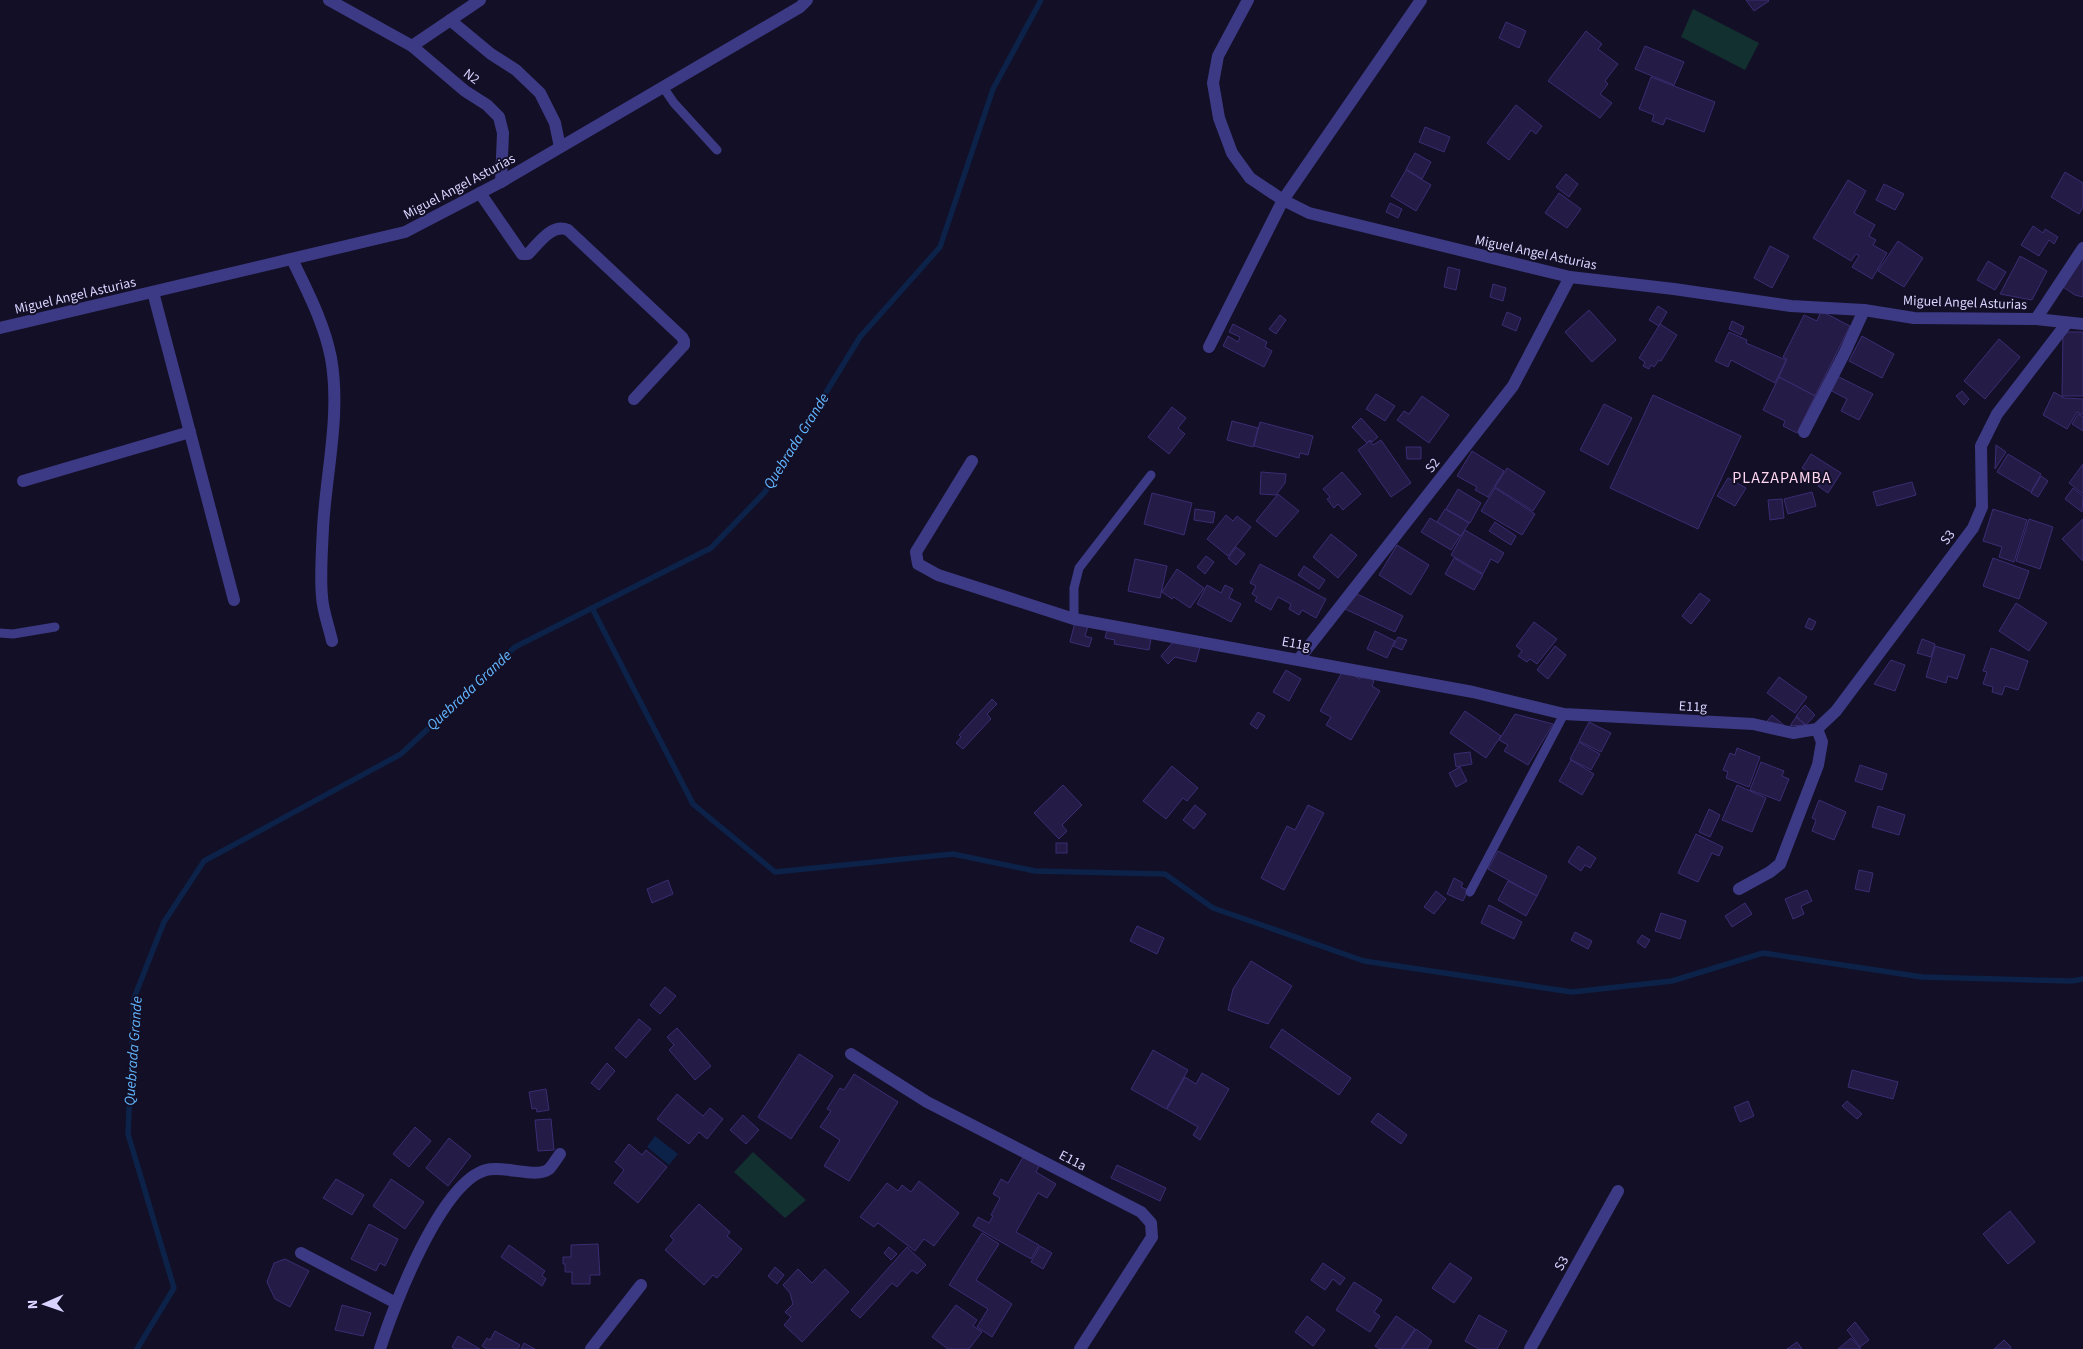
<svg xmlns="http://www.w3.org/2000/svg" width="2083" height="1349" viewBox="0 0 2083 1349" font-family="'Source Sans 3',sans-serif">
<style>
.green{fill:#12302f}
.water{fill:#0c2248}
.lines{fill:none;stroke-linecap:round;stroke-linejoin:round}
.stream{stroke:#0c2248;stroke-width:5.5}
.building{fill:#241b47;stroke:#3b2d73}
.lane{stroke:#3d3a85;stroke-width:9}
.street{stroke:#3d3a85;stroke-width:12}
.labels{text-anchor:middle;stroke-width:4;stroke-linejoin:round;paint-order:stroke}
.street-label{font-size:14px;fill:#d9d4ff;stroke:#130f26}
.water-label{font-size:15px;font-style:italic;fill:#62b6ff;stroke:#130f26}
.quarter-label{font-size:16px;letter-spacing:1px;fill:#ffd6f0;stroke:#130f26}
</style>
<rect width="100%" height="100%" fill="#130f26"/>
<!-- green -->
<g class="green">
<polygon points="1693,9 1759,43 1745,70 1681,37"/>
<polygon points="753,1152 806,1200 785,1218 734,1172"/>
</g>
<!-- water -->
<polygon class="water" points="655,1136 678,1154 669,1165 647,1147"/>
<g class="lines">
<!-- stream -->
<g class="stream">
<polyline points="592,608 693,804 775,872 953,854 1035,871 1165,874 1213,908 1364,961 1572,992 1672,981 1763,953 1922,977 2072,981 2083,979"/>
<polyline points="137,1349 174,1288 128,1134 134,998 164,922 204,861 401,754 515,647 711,548 765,492 860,337 940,247 993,89 1041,0"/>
</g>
</g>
<!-- building -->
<g class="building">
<polygon points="1746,0 1768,0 1769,1 1754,11"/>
<polygon points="1506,22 1526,31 1519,48 1499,38"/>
<polygon points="1586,31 1602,44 1598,49 1618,64 1605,81 1608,84 1600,94 1612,103 1600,118 1548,81"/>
<polygon points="1645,46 1684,62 1674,85 1635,69"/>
<polygon points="1651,77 1715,102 1704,132 1666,118 1663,125 1652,121 1654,115 1639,109"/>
<polygon points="1516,105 1542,126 1536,134 1531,130 1509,160 1487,143"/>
<polygon points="1425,127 1450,137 1444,152 1419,142"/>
<polygon points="1415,153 1431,162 1422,179 1406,169"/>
<polygon points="1406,170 1431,185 1416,211 1391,196"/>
<polygon points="2065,172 2083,183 2083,207 2079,214 2051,197"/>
<polygon points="1566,174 1578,184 1569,197 1556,187"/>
<polygon points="1848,180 1866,191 1854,213 1875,225 1869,236 1876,240 1873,245 1887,253 1872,279 1852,267 1859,256 1856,254 1851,261 1813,238"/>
<polygon points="1884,184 1904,194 1895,210 1876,200"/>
<polygon points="1559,193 1581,209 1567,228 1545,213"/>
<polygon points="1390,203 1402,209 1398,218 1386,212"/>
<polygon points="2033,226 2043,233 2045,229 2058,237 2054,244 2049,240 2039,256 2021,245"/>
<polygon points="1898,241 1923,258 1904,287 1878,271"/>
<polygon points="1770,246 1789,256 1772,288 1754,278"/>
<polygon points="2083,255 2083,297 2075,295 2063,287"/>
<polygon points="2020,256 2047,271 2032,300 2000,294"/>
<polygon points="1988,261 2006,272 1995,290 1977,280"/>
<polygon points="1448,267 1460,270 1456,290 1444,287"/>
<polygon points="1493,284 1506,288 1503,301 1490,297"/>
<polygon points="1658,306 1667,312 1659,326 1649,320"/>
<polygon points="1589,310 1616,340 1592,362 1565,332"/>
<polygon points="1821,311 1850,326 1815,396 1779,377 1787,359 1783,357 1804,315 1817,321"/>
<polygon points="1507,312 1521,318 1516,331 1502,325"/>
<polygon points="1280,315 1286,320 1276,334 1269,329"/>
<polygon points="1732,321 1744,327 1741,335 1729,329"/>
<polygon points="1233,324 1267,342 1265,347 1272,351 1264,367 1223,346 1228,336 1238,342 1240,337 1229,332"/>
<polygon points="1660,324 1677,335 1661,361 1659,360 1654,367 1651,365 1649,369 1643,366 1645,362 1639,358"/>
<polygon points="1729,332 1747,340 1746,343 1786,360 1775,383 1731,360 1728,367 1715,361"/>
<polygon points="2063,332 2083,332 2083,396 2062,396"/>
<polygon points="1862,336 1894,354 1882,378 1849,361"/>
<polygon points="1999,339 2020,357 1985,399 1964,381"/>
<polygon points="1837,376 1873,394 1859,420 1841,411 1847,399 1830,390"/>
<polygon points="1779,377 1815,396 1797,433 1783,426 1785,421 1763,410"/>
<polygon points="1962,391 1969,399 1964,405 1956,396"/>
<polygon points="2054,392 2064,398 2083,399 2083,415 2077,412 2067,429 2043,415"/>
<polygon points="1376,394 1395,406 1385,421 1366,409"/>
<polygon points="1653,395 1741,436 1698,529 1610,488"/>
<polygon points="1422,396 1449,415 1429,443 1397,420 1404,411 1409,414"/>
<polygon points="1604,404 1632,418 1608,465 1580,450"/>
<polygon points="1172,407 1186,418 1178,428 1185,434 1169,454 1148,437"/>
<polygon points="2078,414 2083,417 2083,431 2072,424"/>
<polygon points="1361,418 1378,437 1372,442 1370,440 1367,443 1352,427"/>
<polygon points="1232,421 1258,428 1253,447 1227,440"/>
<polygon points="1260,422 1313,436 1308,455 1300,453 1299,458 1254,446"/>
<polygon points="1381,440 1411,483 1391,497 1358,450 1370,441 1373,445"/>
<polygon points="1996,445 2006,452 1995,469"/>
<polygon points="1406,447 1421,447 1421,459 1407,459"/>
<polygon points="1472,451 1504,471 1488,497 1475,490 1477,487 1457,476"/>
<polygon points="1811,454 1841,473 1828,493 1818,486 1822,480 1802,468"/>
<polygon points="2008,454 2041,474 2031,492 1997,472"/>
<polygon points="2083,464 2083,494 2069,483"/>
<polygon points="1507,468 1545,492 1533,511 1495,487"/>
<polygon points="1261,472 1286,474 1285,483 1276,495 1260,494"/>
<polygon points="1342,472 1361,494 1343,510 1338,504 1334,508 1327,499 1330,497 1323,489"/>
<polygon points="2041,476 2048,481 2038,497 2031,493"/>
<polygon points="1728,478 1746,488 1735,506 1717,496"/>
<polygon points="1912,482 1916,495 1877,506 1873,492"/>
<polygon points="1495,488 1535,514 1522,535 1481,511"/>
<polygon points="2073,488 2083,496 2082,512 2065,499"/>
<polygon points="1458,489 1481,503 1470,523 1446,509"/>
<polygon points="1812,492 1816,506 1788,514 1784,499"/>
<polygon points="1152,493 1192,503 1184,535 1144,524"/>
<polygon points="1278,494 1299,511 1276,537 1256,521"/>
<polygon points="1782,499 1784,518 1770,520 1768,500"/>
<polygon points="1195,509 1215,512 1213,523 1194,520"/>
<polygon points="1445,509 1469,523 1461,536 1437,522"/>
<polygon points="1993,509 2027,520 2014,562 1999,557 2002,547 1983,541"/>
<polygon points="1226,515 1233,521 1237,516 1251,527 1228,556 1207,539"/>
<polygon points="1430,518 1460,536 1451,550 1421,532"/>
<polygon points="2029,519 2053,527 2040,569 2016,561"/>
<polygon points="2083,519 2083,561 2062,539"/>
<polygon points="1495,522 1516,536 1511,545 1489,531"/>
<polygon points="1465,530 1504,553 1498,563 1491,559 1483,574 1451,555"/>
<polygon points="1331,534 1357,555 1338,578 1313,557"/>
<polygon points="1397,545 1429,565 1411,595 1379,575"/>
<polygon points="1236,547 1245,554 1236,565 1228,558"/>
<polygon points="1206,556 1214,562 1205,574 1197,567"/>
<polygon points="1454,558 1483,575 1474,590 1445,574"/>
<polygon points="1993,558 2029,571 2019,599 1983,586"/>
<polygon points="1135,559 1167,566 1160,598 1128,591"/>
<polygon points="1260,564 1326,599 1316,618 1302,610 1299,615 1289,609 1291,604 1278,597 1271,610 1255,601 1257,597 1252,594 1256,586 1250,583"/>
<polygon points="1304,566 1325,580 1319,589 1298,575"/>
<polygon points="1177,569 1204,588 1190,608 1174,597 1172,599 1162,592"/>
<polygon points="1207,585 1221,593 1225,585 1233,589 1229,598 1241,604 1231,622 1197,604"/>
<polygon points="1353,592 1403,616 1395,632 1345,609"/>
<polygon points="1700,593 1710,600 1691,624 1682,616"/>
<polygon points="2016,603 2047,623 2029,651 1999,631"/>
<polygon points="1809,618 1816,622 1812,630 1805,627"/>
<polygon points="1075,622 1088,626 1085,636 1092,638 1089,647 1070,642"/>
<polygon points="1534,622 1557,639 1537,664 1530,659 1527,662 1518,656 1522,651 1516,646"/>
<polygon points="1108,626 1152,633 1149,650 1114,644 1115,640 1105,638"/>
<polygon points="1375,631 1395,641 1387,658 1367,649"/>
<polygon points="1398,637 1407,640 1402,650 1393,646"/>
<polygon points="1922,639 1935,644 1931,657 1917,653"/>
<polygon points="1174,641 1200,647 1196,662 1175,657 1168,664 1161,656"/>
<polygon points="1555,646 1566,655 1548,679 1537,670"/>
<polygon points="1935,646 1965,655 1957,679 1948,676 1946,683 1926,677"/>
<polygon points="1991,648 2028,661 2018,690 2005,686 2002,695 1992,692 1993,687 1983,684 1987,672 1983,671"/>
<polygon points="1891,660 1905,665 1895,691 1874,684"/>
<polygon points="1344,669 1360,679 1363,674 1374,681 1372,686 1380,691 1351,740 1326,725 1331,717 1320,711"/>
<polygon points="1286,670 1301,679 1289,701 1273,692"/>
<polygon points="1779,677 1807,697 1795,713 1767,693"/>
<polygon points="992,699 997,704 987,714 991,719 963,749 956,743 961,737 959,735"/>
<polygon points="1805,705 1815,715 1806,725 1796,716"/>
<polygon points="1465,711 1501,736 1486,758 1450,733"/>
<polygon points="1258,712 1265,716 1257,729 1250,724"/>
<polygon points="1515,714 1553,724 1528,765 1504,751 1508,745 1499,740"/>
<polygon points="1772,715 1786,727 1764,725"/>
<polygon points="1796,717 1805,725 1790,726"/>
<polygon points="1589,722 1611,733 1601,752 1579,741"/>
<polygon points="1579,742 1600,754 1591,770 1570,759"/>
<polygon points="1737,748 1760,757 1749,787 1726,778 1728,772 1723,770 1730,753 1735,755"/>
<polygon points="1470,752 1472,764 1456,767 1454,754"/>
<polygon points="1571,760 1594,774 1582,795 1559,781"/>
<polygon points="1761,762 1784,771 1782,776 1789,779 1780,801 1750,790"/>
<polygon points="1860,765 1887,774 1882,790 1855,781"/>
<polygon points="1172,766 1198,788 1187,801 1183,798 1166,819 1143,801"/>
<polygon points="1460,767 1467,781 1456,787 1449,773"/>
<polygon points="1063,785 1082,805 1062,825 1067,831 1059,839 1034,813"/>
<polygon points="1737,785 1766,798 1752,832 1722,820"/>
<polygon points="1819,800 1846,812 1834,840 1812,831 1816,820 1812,818"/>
<polygon points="1195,805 1206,814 1194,829 1183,820"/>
<polygon points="1308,805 1324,813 1284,890 1261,878 1287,826 1295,830"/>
<polygon points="1878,806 1905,815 1899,835 1872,827"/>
<polygon points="1709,809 1720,815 1710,837 1699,832"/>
<polygon points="1696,834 1723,847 1719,856 1712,853 1698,882 1678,873"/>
<rect x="1056" y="843" width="11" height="10"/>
<polygon points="1578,846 1596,858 1590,868 1585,865 1581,871 1568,862"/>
<polygon points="1498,851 1547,876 1537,896 1488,869"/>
<polygon points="1859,870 1873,873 1869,892 1855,889"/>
<polygon points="1454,878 1463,883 1461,887 1468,890 1463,901 1447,894"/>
<polygon points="668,880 673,894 652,903 647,889"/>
<polygon points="1508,881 1537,896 1526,916 1498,900"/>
<polygon points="1807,890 1812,901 1801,906 1804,914 1793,919 1785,899"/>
<polygon points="1436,891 1446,899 1434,914 1424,907"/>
<polygon points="1745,903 1752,914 1732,927 1725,916"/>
<polygon points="1489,905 1522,922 1514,939 1481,923"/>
<polygon points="1661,913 1686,921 1680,939 1655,931"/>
<polygon points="1137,926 1164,938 1157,954 1130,941"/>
<polygon points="1575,932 1592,941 1588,949 1571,940"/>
<polygon points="1642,935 1650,940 1645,948 1637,942"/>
<polygon points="1251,961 1292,986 1268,1024 1228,1010 1233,989"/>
<polygon points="665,987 676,996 660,1014 650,1005"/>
<polygon points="639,1019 651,1029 626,1058 615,1048"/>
<polygon points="677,1028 711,1066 695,1080 669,1050 674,1045 667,1037"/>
<polygon points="1282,1029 1351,1078 1339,1095 1270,1047"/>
<polygon points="1153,1050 1188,1070 1166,1109 1131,1089"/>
<polygon points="799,1054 833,1076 791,1139 758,1117"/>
<polygon points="607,1063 615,1071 599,1090 591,1083"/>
<polygon points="1852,1070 1898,1082 1893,1099 1848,1087"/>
<polygon points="1202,1073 1229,1089 1200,1140 1193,1135 1198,1127 1167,1109 1185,1077 1196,1084"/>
<polygon points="854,1074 898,1102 849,1181 824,1166 840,1140 820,1127 831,1111 827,1109 840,1088 844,1090"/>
<polygon points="546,1089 549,1110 537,1112 536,1108 532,1109 529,1092"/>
<polygon points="677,1094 703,1116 710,1108 723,1119 707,1139 699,1132 689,1144 657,1119"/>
<polygon points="1748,1101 1754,1116 1740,1122 1734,1107"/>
<polygon points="1847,1101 1862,1114 1857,1119 1842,1106"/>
<polygon points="1378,1113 1407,1135 1401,1144 1371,1122"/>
<polygon points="743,1115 759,1130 746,1144 730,1130"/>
<polygon points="551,1119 554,1150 538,1151 535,1120"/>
<polygon points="415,1127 431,1141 409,1167 393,1154"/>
<polygon points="449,1138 471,1156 448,1186 426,1168"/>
<polygon points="629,1144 642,1155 646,1150 667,1167 638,1203 614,1183 624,1170 615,1162"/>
<polygon points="1025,1154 1041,1163 1036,1172 1056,1184 1047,1198 1038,1193 1016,1232 1039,1245 1031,1259 973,1226 978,1217 989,1223 993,1216 991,1215 1000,1198 993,1194 1001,1179 1008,1183"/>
<polygon points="1117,1165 1166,1188 1160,1201 1111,1178"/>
<polygon points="336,1179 364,1195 352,1215 323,1198"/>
<polygon points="391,1179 424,1202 405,1229 373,1206"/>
<polygon points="919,1181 959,1213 934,1246 924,1239 915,1251 878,1223 874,1227 860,1217 887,1183 898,1191 902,1185 911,1192"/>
<polygon points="699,1204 730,1232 727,1236 742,1249 717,1278 713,1275 704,1285 665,1250 674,1240 670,1236"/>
<polygon points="2010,1211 2035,1242 2008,1264 1983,1234"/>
<polygon points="369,1224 398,1239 385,1266 380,1263 376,1271 351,1259"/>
<polygon points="982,1233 999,1244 976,1280 1012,1304 992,1337 977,1327 988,1309 949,1285"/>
<polygon points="598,1244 600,1275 590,1275 590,1284 572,1284 572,1272 565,1272 565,1264 563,1264 563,1257 571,1257 571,1245"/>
<polygon points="509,1245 545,1271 542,1275 546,1279 542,1286 501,1257"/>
<polygon points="1040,1246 1052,1253 1043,1269 1031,1262"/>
<polygon points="889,1247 897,1254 891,1260 884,1253"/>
<polygon points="907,1247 926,1265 917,1274 912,1270 897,1287 892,1283 860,1318 851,1310"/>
<polygon points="285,1259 309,1271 290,1307 275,1299 267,1282 274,1263"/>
<polygon points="1323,1263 1345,1278 1340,1285 1333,1279 1325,1290 1311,1280"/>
<polygon points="1450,1263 1472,1278 1454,1303 1432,1288"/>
<polygon points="775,1267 784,1275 777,1284 768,1276"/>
<polygon points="798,1269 812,1283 825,1269 849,1292 802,1342 784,1325 791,1317 785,1312 793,1304 790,1293 783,1285"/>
<polygon points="1354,1282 1382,1300 1374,1312 1380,1316 1370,1332 1336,1310"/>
<polygon points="342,1305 371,1313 363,1336 335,1330"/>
<polygon points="956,1305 977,1320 973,1326 982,1332 969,1349 948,1349 932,1337"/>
<polygon points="1479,1315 1507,1331 1497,1349 1479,1349 1465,1341"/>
<polygon points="1307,1316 1325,1330 1313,1346 1295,1332"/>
<polygon points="1396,1316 1415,1329 1401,1349 1380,1349 1375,1346"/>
<polygon points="1855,1322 1869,1340 1860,1347 1847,1330"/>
<polygon points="1416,1329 1432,1341 1427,1349 1402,1349"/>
<polygon points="495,1331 520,1345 518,1349 487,1349 482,1346 487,1338 490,1340"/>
<polygon points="458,1336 480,1349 455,1349 452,1347"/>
<polygon points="1851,1338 1861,1349 1838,1349"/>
<polygon points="2004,1340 2011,1347 2010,1349 1994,1349"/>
<polygon points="1797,1342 1802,1349 1787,1349"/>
<polygon points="524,1343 535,1349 521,1349"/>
</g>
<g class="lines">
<!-- lane -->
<g class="lane">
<polyline points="663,87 674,103 717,150"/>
<polyline points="1074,619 1074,588 1079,568 1151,475"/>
<polyline points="0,633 13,634 55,627"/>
<polyline points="1470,892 1564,714"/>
</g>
<!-- street -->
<g class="street">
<polyline points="329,0 412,46 465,91 487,105 499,117 503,133 501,182"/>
<polyline points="1248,0 1218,56 1213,83 1219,118 1232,153 1250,178 1283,200 1309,213 1570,277 1674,289 1791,306 1864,310 1914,318 2036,319 2083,324"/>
<polyline points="450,20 491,54 516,70 540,93 555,123 560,147"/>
<polyline points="412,46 480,0"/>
<path d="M480,193L522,254H528C539,243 552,223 568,230L682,337L684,341V345L634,399"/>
<path d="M292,259C307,291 324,322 331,358C341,415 326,472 323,528C322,550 320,575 322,597C323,612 329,627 332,641"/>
<polyline points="153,292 234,600"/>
<polyline points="2036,319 2083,248"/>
<polyline points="0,328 405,232 501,182 800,7 807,0"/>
<polyline points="1209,347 1283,200 1421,0"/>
<polyline points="1804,432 1845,352 1864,310"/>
<polyline points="972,461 916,552 918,564 938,575 1074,619 1473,692 1564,714 1753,724 1793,733 1817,729 1836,711 1973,528 1982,507 1981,446 1997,414 2067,323"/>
<polyline points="23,481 190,432"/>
<polyline points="1299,659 1513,386 1570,277"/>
<polyline points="1739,889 1770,872 1780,864 1818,765 1822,742 1817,729"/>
<polyline points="851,1054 927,1102 1141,1212 1151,1223 1152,1237 1080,1349"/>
<polyline points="301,1253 396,1303"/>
<path d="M380,1349C393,1307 441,1182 486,1170C504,1165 537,1179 549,1169C553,1165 557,1158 560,1154"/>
<polyline points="591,1349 641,1285"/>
<polyline points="1530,1349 1618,1191"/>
</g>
</g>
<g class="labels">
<!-- street labels -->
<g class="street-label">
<text transform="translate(472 76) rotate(37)" y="5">N2</text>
<text transform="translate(459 186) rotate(-28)" y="5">Miguel Angel Asturias</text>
<text transform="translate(1536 252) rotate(12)" y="5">Miguel Angel Asturias</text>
<text transform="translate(75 295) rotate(-13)" y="5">Miguel Angel Asturias</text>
<text transform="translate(1965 302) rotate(2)" y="5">Miguel Angel Asturias</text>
<text transform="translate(1432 465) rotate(-52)" y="5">S2</text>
<text transform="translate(1947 537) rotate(-53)" y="5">S3</text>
<text transform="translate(1296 643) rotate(10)" y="5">E11g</text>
<text transform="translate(1693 706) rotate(3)" y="5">E11g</text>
<text transform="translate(1073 1160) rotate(27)" y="5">E11a</text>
<text transform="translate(1561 1263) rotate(-61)" y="5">S3</text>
</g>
<!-- water labels -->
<g class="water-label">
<text transform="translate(796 441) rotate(-58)" y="5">Quebrada Grande</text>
<text transform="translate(469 690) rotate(-43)" y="5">Quebrada Grande</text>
<text transform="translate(133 1051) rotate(-86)" y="5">Quebrada Grande</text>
</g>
<!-- quarter labels -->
<g class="quarter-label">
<text x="1782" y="483">PLAZAPAMBA</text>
</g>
</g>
<!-- north arrow -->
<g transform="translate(45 1304) rotate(268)" stroke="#130f26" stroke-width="4" paint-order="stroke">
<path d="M0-4L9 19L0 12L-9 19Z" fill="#d9d4ff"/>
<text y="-8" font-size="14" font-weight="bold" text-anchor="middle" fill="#d9d4ff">N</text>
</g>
</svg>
